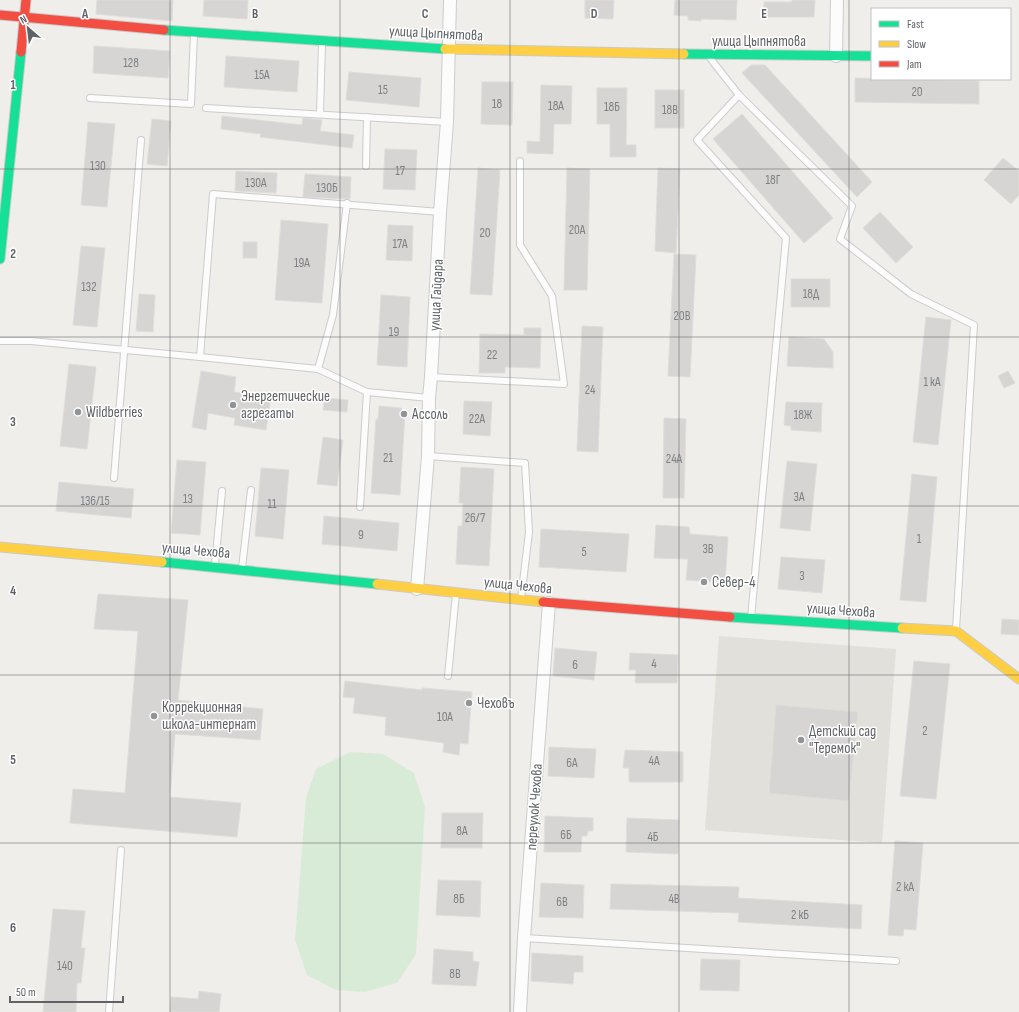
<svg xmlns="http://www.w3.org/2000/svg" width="1019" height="1012" viewBox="0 0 1019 1012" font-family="'Sofia Sans Condensed',sans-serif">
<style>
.education{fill:#e2e0da}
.green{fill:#d8ebd6}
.building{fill:#d6d5d3;stroke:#deddd9}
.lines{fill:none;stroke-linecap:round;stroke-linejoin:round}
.lane-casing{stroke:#cbcccc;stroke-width:8}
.street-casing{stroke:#cbcccc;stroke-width:14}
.fast-casing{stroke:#cacacb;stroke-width:11}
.slow-casing{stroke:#cacacb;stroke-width:11}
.jam-casing{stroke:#cacacb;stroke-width:11}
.lane{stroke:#fdfcfc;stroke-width:6}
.street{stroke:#fdfcfc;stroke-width:12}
.fast{stroke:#16e098;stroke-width:9}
.slow{stroke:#ffcf43;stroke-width:9}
.jam{stroke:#f24e42;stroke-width:9}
.grid{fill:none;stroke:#5f6368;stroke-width:1;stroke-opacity:0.55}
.poi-dot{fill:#919496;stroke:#fff;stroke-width:1.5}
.labels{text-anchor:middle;stroke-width:3;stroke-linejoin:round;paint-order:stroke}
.number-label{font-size:13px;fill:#7e8184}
.street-label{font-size:15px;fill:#5f6368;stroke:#fff}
.poi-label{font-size:15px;fill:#5f6368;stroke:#fff;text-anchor:start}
.grid-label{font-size:13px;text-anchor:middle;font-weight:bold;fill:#5f6368;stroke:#fff;stroke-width:3;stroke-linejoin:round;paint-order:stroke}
</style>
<rect width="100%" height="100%" fill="#efeeea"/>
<!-- education -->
<polygon class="education" points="719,636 896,649 882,843 705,830"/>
<!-- green -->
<polygon class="green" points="350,752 383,754 414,773 425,807 416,954 397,983 365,992 336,990 307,975 295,940 306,798 316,769"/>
<!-- building -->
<g class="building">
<polygon points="97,0 173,0 172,21 96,14"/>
<polygon points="204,0 248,0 247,19 203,16"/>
<polygon points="585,0 614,0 613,19 585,18"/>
<polygon points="675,0 737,0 736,20 701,19 701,21 688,20 688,16 674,15"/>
<polygon points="792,0 815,0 814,17 764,17 764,2 792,2"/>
<polygon points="94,46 170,51 168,78 93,73"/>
<polygon points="226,56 299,61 297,92 224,87"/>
<polygon points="751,65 765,65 872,182 857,197 742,73"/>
<polygon points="349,72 421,78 419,107 346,100"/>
<polygon points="855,78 979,81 979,104 855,102"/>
<polygon points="482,82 513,82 512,125 481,124"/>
<polygon points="541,85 572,86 571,124 554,124 553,154 527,153 527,141 540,142"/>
<polygon points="597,88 627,88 626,145 636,145 636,157 610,157 610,124 597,124"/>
<rect x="655" y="90" width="29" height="38"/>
<polygon points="742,114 833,218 804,243 713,139"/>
<polygon points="222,116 302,125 303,118 322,120 320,131 354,135 352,148 260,137 261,134 221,129"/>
<polygon points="152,119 171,121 167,166 147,164"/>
<polygon points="88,122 115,124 107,207 81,205"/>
<polygon points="385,149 417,150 415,190 383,189"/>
<polygon points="1003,158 1019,171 1019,195 1011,204 984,180"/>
<polygon points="478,168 500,170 492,295 470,294"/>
<polygon points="567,168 590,169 587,290 564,290"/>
<polygon points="658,168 680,169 676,253 655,251"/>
<polygon points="236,171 277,173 276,193 235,191"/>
<polygon points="305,174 351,177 350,199 303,197"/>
<polygon points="880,212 913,247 896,263 863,228"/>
<polygon points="281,220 328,224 322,303 275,300"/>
<polygon points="388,225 413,226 412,261 386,260"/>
<rect x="243" y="242" width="14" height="16"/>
<polygon points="81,246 105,248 97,327 73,325"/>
<polygon points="674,254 696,255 690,377 668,376"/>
<rect x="791" y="279" width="39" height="28"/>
<polygon points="139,294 155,295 153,332 136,331"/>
<polygon points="381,295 410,297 407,367 377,365"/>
<polygon points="926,317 951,320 938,445 913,442"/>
<polygon points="582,326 603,327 598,452 577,451"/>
<polygon points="524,328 541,328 540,368 505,367 505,373 479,373 480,334 524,335"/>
<polygon points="789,337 824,339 833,352 833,368 787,366"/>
<polygon points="69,364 96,367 87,449 60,446"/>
<polygon points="201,371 236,377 234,392 271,397 266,430 234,425 235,418 208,413 206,430 192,427"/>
<polygon points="1008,371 1015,383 1004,388 998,376"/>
<polygon points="325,398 348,400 347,412 323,410"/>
<polygon points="464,401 492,402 490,436 463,434"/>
<polygon points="786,402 822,403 821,432 791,430 791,426 784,425"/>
<polygon points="379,406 401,408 405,413 400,495 371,493 376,419 378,419"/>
<polygon points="664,418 686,419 684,498 663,498"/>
<polygon points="323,437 343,440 337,486 317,484"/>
<polygon points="177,460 206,462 200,535 171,533"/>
<polygon points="787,461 817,464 810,531 780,528"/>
<polygon points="461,467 494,469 489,566 456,564 458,526 462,526 463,503 459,503"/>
<polygon points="261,468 289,470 283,539 255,536"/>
<polygon points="912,474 937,477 926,602 900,600"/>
<polygon points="59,482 134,489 131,518 56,511"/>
<polygon points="324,516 399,523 397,551 322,544"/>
<polygon points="656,525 689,527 690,534 728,537 725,583 686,580 688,559 654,558"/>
<polygon points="541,529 629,534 626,572 539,567"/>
<polygon points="781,557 825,560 822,593 778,589"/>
<polygon points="98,594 188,600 178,700 263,709 260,740 175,734 170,797 241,803 237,837 70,823 73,789 125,793 138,631 94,629"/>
<polygon points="1002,619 1019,620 1019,635 1001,634"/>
<polygon points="555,648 597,652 594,680 553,676"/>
<polygon points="630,653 678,655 677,683 635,683 636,670 629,670"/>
<polygon points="914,661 950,664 936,799 900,796"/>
<polygon points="345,681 422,690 422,688 472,692 468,744 460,743 459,755 443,752 444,743 385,735 386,717 353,713 355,698 343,697"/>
<polygon points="776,705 858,712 849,801 769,793"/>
<polygon points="549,747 596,749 594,778 548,776"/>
<polygon points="625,750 683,752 683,782 629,782 629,768 623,768"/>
<polygon points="442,813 483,813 482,848 441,848"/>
<polygon points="545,816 593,818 593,831 588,831 587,836 582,836 581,852 544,852"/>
<polygon points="627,818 679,820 678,854 626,852"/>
<polygon points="895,841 923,843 916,930 904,929 903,936 888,935"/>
<polygon points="438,880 481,881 480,917 436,915"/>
<polygon points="541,883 584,885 583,918 539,917"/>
<polygon points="611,884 739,887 738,898 862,905 861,929 738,922 739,913 610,909"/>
<polygon points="53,909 85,911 81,948 85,948 81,983 77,983 76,1012 43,1012"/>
<polygon points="434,949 473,952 473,961 479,962 476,986 432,984"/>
<polygon points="532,953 583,956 583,972 574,972 573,984 531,981"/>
<polygon points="701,959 740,960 739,991 700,990"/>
<polygon points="199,991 221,994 219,1012 170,1012 171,997 198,999"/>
</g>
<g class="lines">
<defs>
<g id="lane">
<polyline points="710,58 739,95 852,206 840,239 911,294 974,325 956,630"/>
<polyline points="739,95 697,140 786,238 751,618"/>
<polyline points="90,98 191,104 194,34"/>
<polyline points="206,108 447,122"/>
<polyline points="320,114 322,43"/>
<polyline points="366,166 367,117"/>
<polyline points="0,341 31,341 200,357 213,194 440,212"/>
<polyline points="200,357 318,369 367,392 429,398"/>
<polyline points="318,369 333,315 347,203"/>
<polyline points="431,377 564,384 552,296 520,245 520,161"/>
<polyline points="428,456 525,463 529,532 521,599"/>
<polyline points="114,478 141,140"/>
<polyline points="360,507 367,392"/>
<polyline points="215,565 222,491"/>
<polyline points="242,568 251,490"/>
<polyline points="448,676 456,593"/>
<polyline points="524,938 896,961"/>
<polyline points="109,1012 121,850"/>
</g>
<g id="street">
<polyline points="836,56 837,0"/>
<polyline points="417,589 428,456 429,398 431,377 440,212 447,122 450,0"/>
<polyline points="520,1012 524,938 549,603"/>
</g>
<g id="fast">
<polyline points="164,30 445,49"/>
<polyline points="684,54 872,56"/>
<polyline points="0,259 21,52"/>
<polyline points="162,562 377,584"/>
<polyline points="730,617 902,628"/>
</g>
<g id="slow">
<polyline points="445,49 684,54"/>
<polyline points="0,547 162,562"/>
<polyline points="377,584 543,602"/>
<polyline points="902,628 956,631 1019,679"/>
</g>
<g id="jam">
<polyline points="0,15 164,30"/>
<polyline points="21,52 26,0"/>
<polyline points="543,602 730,617"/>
</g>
</defs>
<!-- lane casing -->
<use href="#lane" class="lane-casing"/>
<!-- street casing -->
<use href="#street" class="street-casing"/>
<!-- fast casing -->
<use href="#fast" class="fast-casing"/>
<!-- slow casing -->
<use href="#slow" class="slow-casing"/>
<!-- jam casing -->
<use href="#jam" class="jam-casing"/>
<!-- lane -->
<use href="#lane" class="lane"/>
<!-- street -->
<use href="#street" class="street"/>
<!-- fast -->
<use href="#fast" class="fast"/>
<!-- slow -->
<use href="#slow" class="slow"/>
<!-- jam -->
<use href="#jam" class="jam"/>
</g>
<!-- grid -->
<path class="grid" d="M170,0V1012M340,0V1012M510,0V1012M679,0V1012M849,0V1012M0,169H1019M0,337H1019M0,506H1019M0,675H1019M0,843H1019"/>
<!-- markers -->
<g class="poi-dot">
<circle cx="233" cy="405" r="4"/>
<circle cx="78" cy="412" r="4"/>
<circle cx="404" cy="414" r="4"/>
<circle cx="704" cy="582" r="4"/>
<circle cx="469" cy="703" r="4"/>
<circle cx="154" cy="716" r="4"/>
<circle cx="801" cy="740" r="4"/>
</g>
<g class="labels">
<!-- number labels -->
<g class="number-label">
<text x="131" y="67">128</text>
<text x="262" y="79">15А</text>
<text x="383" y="94">15</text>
<text x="917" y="96">20</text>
<text x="497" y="108">18</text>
<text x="556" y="110">18А</text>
<text x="612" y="111">18Б</text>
<text x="670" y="114">18В</text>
<text x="98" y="170">130</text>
<text x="400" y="175">17</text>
<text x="773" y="184">18Г</text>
<text x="256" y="187">130А</text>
<text x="327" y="192">130Б</text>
<text x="577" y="234">20А</text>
<text x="485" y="237">20</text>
<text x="400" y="248">17А</text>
<text x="302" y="267">19А</text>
<text x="89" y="291">132</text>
<text x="811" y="298">18Д</text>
<text x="682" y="320">20В</text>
<text x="394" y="336">19</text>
<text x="492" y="359">22</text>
<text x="932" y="386">1 кА</text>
<text x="590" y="394">24</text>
<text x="803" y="419">18Ж</text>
<text x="477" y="423">22А</text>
<text x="388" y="462">21</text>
<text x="674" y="463">24А</text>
<text x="799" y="501">3А</text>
<text x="188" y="503">13</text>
<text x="95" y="505">136/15</text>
<text x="272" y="508">11</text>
<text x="475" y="522">26/7</text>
<text x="361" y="539">9</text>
<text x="919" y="543">1</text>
<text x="708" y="553">3В</text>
<text x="584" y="556">5</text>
<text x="802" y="580">3</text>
<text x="654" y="668">4</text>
<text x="575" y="669">6</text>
<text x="445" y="721">10А</text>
<text x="925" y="735">2</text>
<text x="654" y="765">4А</text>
<text x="572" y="767">6А</text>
<text x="462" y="835">8А</text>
<text x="566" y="839">6Б</text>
<text x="653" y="841">4Б</text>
<text x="905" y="891">2 кА</text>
<text x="459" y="903">8Б</text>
<text x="674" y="903">4В</text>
<text x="562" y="906">6В</text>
<text x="800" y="919">2 кБ</text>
<text x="65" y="970">140</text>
<text x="455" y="978">8В</text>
</g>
<!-- street labels -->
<g class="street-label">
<text transform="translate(436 33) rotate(3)" y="5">улица Цыпнятова</text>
<text x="759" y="46">улица Цыпнятова</text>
<text transform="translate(436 295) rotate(-87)" y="5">улица Гайдара</text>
<text transform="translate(196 550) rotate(5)" y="5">улица Чехова</text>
<text transform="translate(518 585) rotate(6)" y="5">улица Чехова</text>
<text transform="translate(841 610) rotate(4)" y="5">улица Чехова</text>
<text transform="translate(534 807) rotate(-86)" y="5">переулок Чехова</text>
</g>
<!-- poi labels -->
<g class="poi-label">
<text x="241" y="401">Энергетические<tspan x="241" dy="17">агрегаты</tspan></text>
<text x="86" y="417">Wildberries</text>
<text x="412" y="419">Ассоль</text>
<text x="712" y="587">Север-4</text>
<text x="477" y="708">Чеховъ</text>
<text x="162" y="712">Коррекционная<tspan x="162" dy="17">школа-интернат</tspan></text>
<text x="809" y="736">Детский сад<tspan x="809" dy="17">"Теремок"</tspan></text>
</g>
</g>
<g class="grid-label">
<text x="85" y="18">A</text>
<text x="255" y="18">B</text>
<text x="425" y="18">C</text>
<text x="594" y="18">D</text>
<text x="764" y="18">E</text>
<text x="13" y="89">1</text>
<text x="13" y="258">2</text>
<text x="13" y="426">3</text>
<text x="13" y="595">4</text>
<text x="13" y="764">5</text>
<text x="13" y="932">6</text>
</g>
<!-- legend -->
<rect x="871" y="8" width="140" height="72" fill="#ffffff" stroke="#bfc1c3"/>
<rect x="879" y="21" width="20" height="6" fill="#16e098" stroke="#bfc1c3"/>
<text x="907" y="28" font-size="12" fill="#5f6368">Fast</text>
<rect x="879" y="41" width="20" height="6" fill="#ffcf43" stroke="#bfc1c3"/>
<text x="907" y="48" font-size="12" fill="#5f6368">Slow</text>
<rect x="879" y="61" width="20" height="6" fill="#f24e42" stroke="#bfc1c3"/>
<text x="907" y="68" font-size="12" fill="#5f6368">Jam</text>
<!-- north arrow -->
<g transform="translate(28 28) rotate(332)" stroke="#ffffff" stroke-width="3" paint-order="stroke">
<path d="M0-3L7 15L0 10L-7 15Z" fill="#5f6368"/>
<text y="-6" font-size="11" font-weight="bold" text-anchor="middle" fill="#5f6368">N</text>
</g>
<!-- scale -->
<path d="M10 996v6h113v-6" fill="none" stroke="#5f6368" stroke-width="2"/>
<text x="16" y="996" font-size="12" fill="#5f6368" stroke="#ffffff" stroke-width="3" paint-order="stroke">50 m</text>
</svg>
